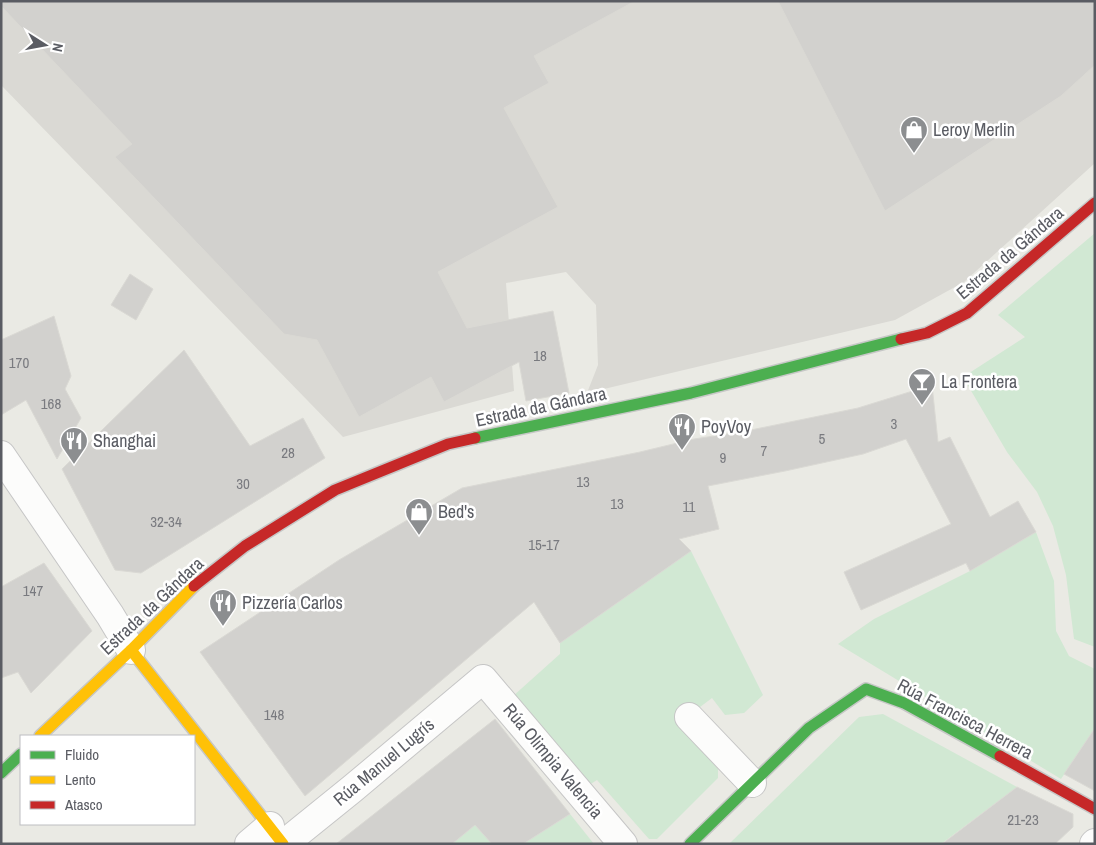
<svg xmlns="http://www.w3.org/2000/svg" width="1096" height="845" viewBox="0 0 1096 845" font-family="'Archivo Narrow',sans-serif">
<style>
.industrial{fill:#dad9d4}
.green{fill:#d1e8d3}
.building{fill:#d2d1ce;stroke:#dad9d4}
.lines{fill:none;stroke-linecap:round;stroke-linejoin:round}
.street-casing{stroke:#c6c6c6;stroke-width:30}
.fast-casing{stroke:#c6c7c6;stroke-width:14}
.slow-casing{stroke:#c6c7c6;stroke-width:14}
.jam-casing{stroke:#c6c7c6;stroke-width:14}
.street{stroke:#fcfcfb;stroke-width:28}
.fast{stroke:#4caf50;stroke-width:11}
.slow{stroke:#ffc107;stroke-width:11}
.jam{stroke:#c62828;stroke-width:11}
.labels{text-anchor:middle;stroke-width:5;stroke-linejoin:round;paint-order:stroke}
.number-label{font-size:15px;fill:#797a7f}
.poi-label{font-size:18px;fill:#5a5c63;stroke:#fff;text-anchor:start}
.street-label{font-size:18px;fill:#5a5c63;stroke:#fff}
</style>
<rect width="100%" height="100%" fill="#eaeae4"/>
<!-- industrial -->
<polygon class="industrial" points="1,1 1095,1 1095,163 964,282 895,320 587,393 598,365 596,305 566,272 506,283 514,391 343,437 1,85"/>
<!-- green -->
<g class="green">
<polygon points="1095,233 1095,647 1074,639 1066,575 1053,526 1037,492 1007,452 963,377 1025,337 998,315"/>
<polygon points="1036,532 1054,581 1056,631 1069,656 1095,669 1095,740 1075,758 1061,779 838,644 874,619 970,571"/>
<polygon points="691,551 763,695 744,713 725,715 712,698 680,722 718,769 718,778 657,839 649,839 597,780 589,785 512,697 560,654 560,643"/>
<polygon points="883,714 1017,787 941,844 729,844 859,717"/>
<polygon points="570,814 594,844 523,844"/>
<polygon points="475,825 492,844 452,844"/>
</g>
<!-- building -->
<g class="building">
<polygon points="1,1 635,1 534,56 549,83 504,108 558,207 438,272 467,328 553,311 569,393 526,401 519,362 444,402 431,377 359,417 317,340 284,334 115,157 132,144 1,6"/>
<polygon points="778,1 1095,1 1095,65 1061,96 885,211"/>
<polygon points="130,274 153,289 136,320 111,305"/>
<polygon points="54,316 71,376 65,389 81,418 57,459 26,400 1,415 1,340"/>
<polygon points="184,350 250,446 303,418 325,458 141,573 115,570 62,469"/>
<polygon points="932,385 938,442 950,437 990,517 1018,501 1036,532 970,571 966,563 861,610 844,572 951,524 906,439 863,454 785,471 708,486 719,529 679,539 691,551 560,643 534,602 305,796 200,652 339,560 462,488 640,452 694,439 741,432 858,408"/>
<polygon points="44,563 92,631 31,693 18,672 1,678 1,587"/>
<polygon points="495,719 570,814 523,844 492,844 475,825 452,844 336,844"/>
<polygon points="1095,728 1095,791 1064,774"/>
<polygon points="1017,787 1073,814 1073,827 1055,844 942,844"/>
</g>
<g class="lines">
<defs>
<g id="street">
<polyline points="1,455 110,615 131,650"/>
<polyline points="689,717 752,783"/>
<polyline points="249,844 270,826"/>
<polyline points="284,844 352,789 483,679 623,844"/>
<polyline points="1094,844 1095,843"/>
</g>
<g id="fast">
<polyline points="475,438 691,393 901,339"/>
<polyline points="1,773 21,754"/>
<polyline points="690,844 809,728 866,689 904,703 1000,756"/>
</g>
<g id="slow">
<polyline points="131,650 283,844"/>
<polyline points="40,736 131,650 194,586"/>
</g>
<g id="jam">
<polyline points="901,339 927,333 967,313 1095,203"/>
<polyline points="194,586 245,546 335,490 448,444 475,438"/>
<polyline points="1000,756 1095,809"/>
</g>
</defs>
<!-- street casing -->
<use href="#street" class="street-casing"/>
<!-- fast casing -->
<use href="#fast" class="fast-casing"/>
<!-- slow casing -->
<use href="#slow" class="slow-casing"/>
<!-- jam casing -->
<use href="#jam" class="jam-casing"/>
<!-- street -->
<use href="#street" class="street"/>
<!-- fast -->
<use href="#fast" class="fast"/>
<!-- slow -->
<use href="#slow" class="slow"/>
<!-- jam -->
<use href="#jam" class="jam"/>
</g>
<!-- icons -->
<defs>
<symbol id="shop-pin" viewBox="-11 -11 22 30"><path d="M0 17L-7.5 6A9.5 9.5 0 1 1 7.5 6Z" fill="#8c8e90" stroke="#fff"/><path d="M-5-2.5h2.3a2.7 3.5 0 0 1 5.4 0H5L5.5 6h-11ZM-1.5-2.5h3a1.5 2.3 0 0 0-3 0Z" fill="#fff"/></symbol>
<symbol id="bar-pin" viewBox="-11 -11 22 30"><path d="M0 17L-7.5 6A9.5 9.5 0 1 1 7.5 6Z" fill="#8c8e90" stroke="#fff"/><path d="M-6-5H6L.8 .8V4.5H3.5V6h-7V4.5H-.8V.8Z" fill="#fff"/></symbol>
<symbol id="restaurant-pin" viewBox="-11 -11 22 30"><path d="M0 17L-7.5 6A9.5 9.5 0 1 1 7.5 6Z" fill="#8c8e90" stroke="#fff"/><path d="M-5-6h1v4h1v-4h1v4h1v-4h1v5L-1.5 .5V6h-2V.5L-5-1ZM5-6V6H3V1.5H1.5Q1.5-4 5-6Z" fill="#fff"/></symbol>
</defs>
<g fill-rule="evenodd">
<use href="#shop-pin" x="898" y="114" width="32" height="43"/>
<use href="#bar-pin" x="906" y="366" width="32" height="43"/>
<use href="#restaurant-pin" x="666" y="411" width="32" height="43"/>
<use href="#restaurant-pin" x="58" y="425" width="32" height="43"/>
<use href="#shop-pin" x="403" y="496" width="32" height="43"/>
<use href="#restaurant-pin" x="207" y="587" width="32" height="43"/>
</g>
<g class="labels">
<!-- number labels -->
<g class="number-label">
<text x="540" y="361">18</text>
<text x="19" y="368">170</text>
<text x="51" y="409">168</text>
<text x="894" y="429">3</text>
<text x="822" y="444">5</text>
<text x="764" y="456">7</text>
<text x="288" y="458">28</text>
<text x="723" y="463">9</text>
<text x="583" y="487">13</text>
<text x="243" y="489">30</text>
<text x="617" y="509">13</text>
<text x="689" y="512">11</text>
<text x="166" y="527">32-34</text>
<text x="544" y="550">15-17</text>
<text x="33" y="596">147</text>
<text x="274" y="720">148</text>
<text x="1023" y="825">21-23</text>
</g>
<!-- poi labels -->
<g class="poi-label">
<text x="933" y="136">Leroy Merlin</text>
<text x="941" y="388">La Frontera</text>
<text x="701" y="433">PoyVoy</text>
<text x="93" y="447">Shanghai</text>
<text x="438" y="518">Bed's</text>
<text x="242" y="609">Pizzería Carlos</text>
</g>
<!-- street labels -->
<g class="street-label">
<text transform="translate(1010 253) rotate(-40)" y="6">Estrada da Gándara</text>
<text transform="translate(541 407) rotate(-12)" y="6">Estrada da Gándara</text>
<text transform="translate(152 606) rotate(-43)" y="6">Estrada da Gándara</text>
<text transform="translate(965 719) rotate(28)" y="6">Rúa Francisca Herrera</text>
<text transform="translate(553 761) rotate(50)" y="6">Rúa Olimpia Valencia</text>
<text transform="translate(384 762) rotate(-40)" y="6">Rúa Manuel Lugrís</text>
</g>
</g>
<!-- border -->
<rect width="1096" height="845" fill="none" stroke="#5a5c63" stroke-width="5"/>
<!-- legend -->
<rect x="20" y="735" width="175" height="90" fill="#ffffff" stroke="#bdbec1"/>
<rect x="30" y="751" width="25" height="8" fill="#4caf50" stroke="#bdbec1"/>
<text x="65" y="760" font-size="15" fill="#5a5c63">Fluido</text>
<rect x="30" y="776" width="25" height="8" fill="#ffc107" stroke="#bdbec1"/>
<text x="65" y="785" font-size="15" fill="#5a5c63">Lento</text>
<rect x="30" y="801" width="25" height="8" fill="#c62828" stroke="#bdbec1"/>
<text x="65" y="810" font-size="15" fill="#5a5c63">Atasco</text>
<!-- north arrow -->
<g transform="translate(45 45) rotate(101)" stroke="#ffffff" stroke-width="4" paint-order="stroke">
<path d="M0-4L9 19L0 12L-9 19Z" fill="#5a5c63"/>
<text y="-8" font-size="14" font-weight="bold" text-anchor="middle" fill="#5a5c63">N</text>
</g>
</svg>
